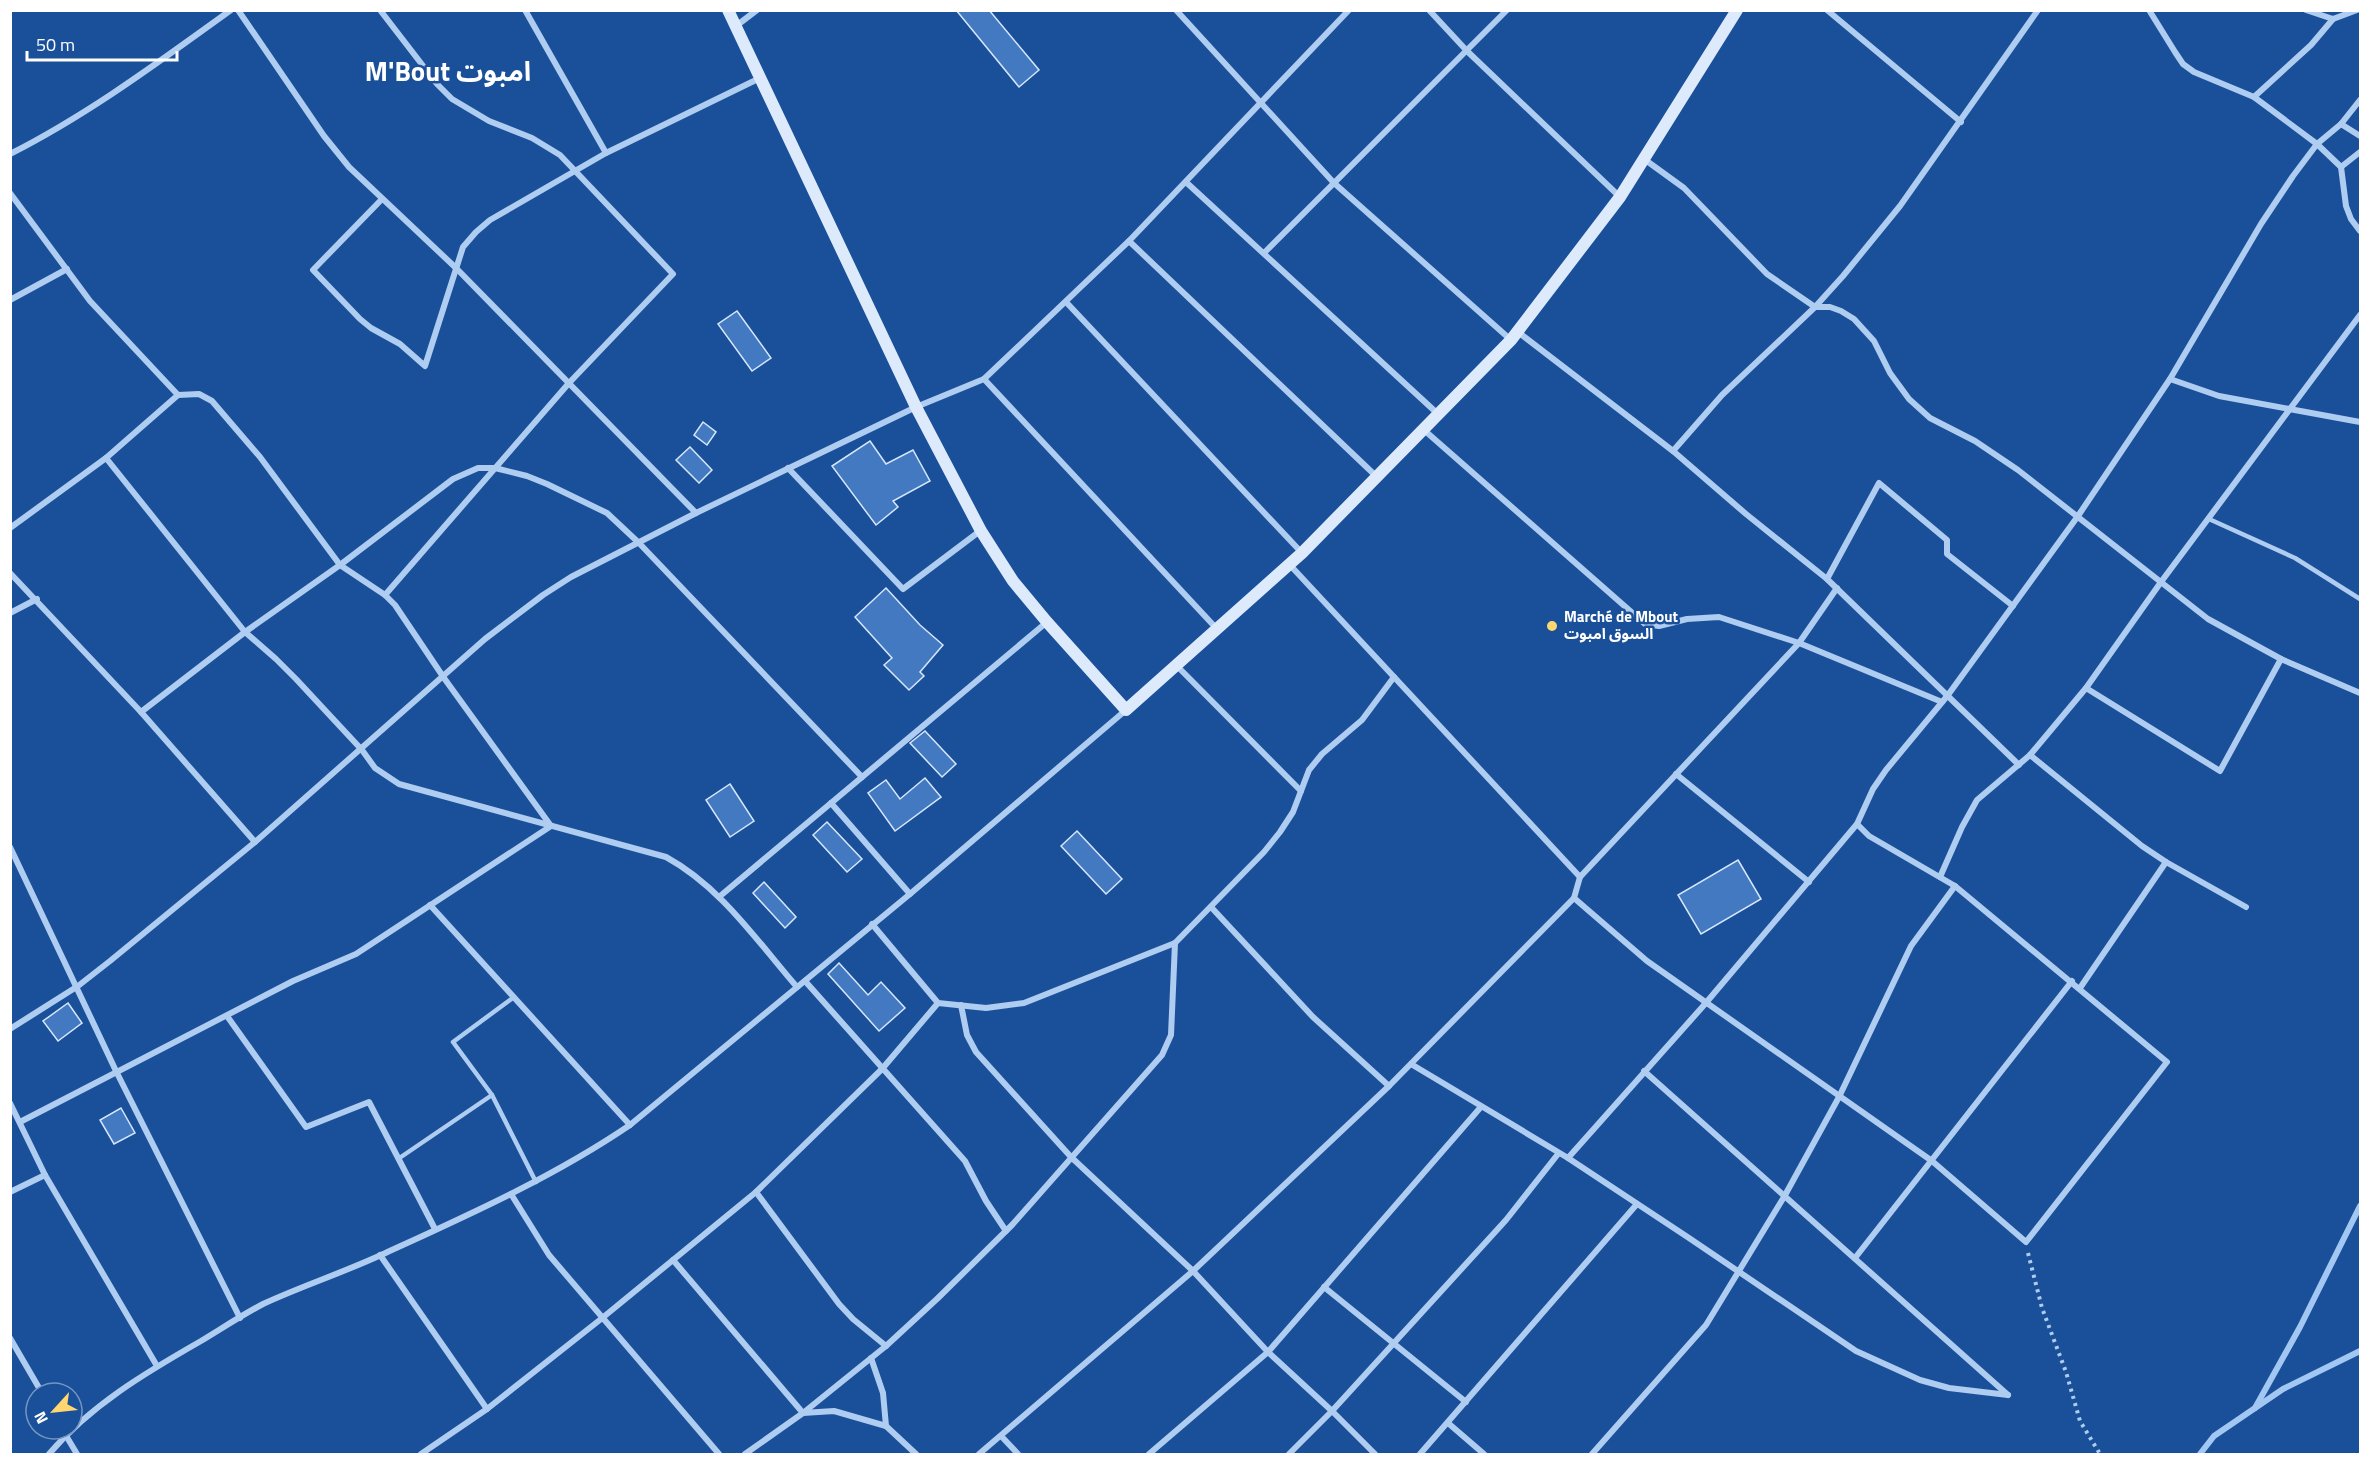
<svg xmlns="http://www.w3.org/2000/svg" width="2371" height="1465" viewBox="0 0 2371 1465" font-family="'Titillium Web','Noto Sans Arabic',sans-serif">
<style>
.lines{fill:none;stroke-linecap:round;stroke-linejoin:round}
.stream{stroke:#a2c7f3;stroke-width:6}
.building{fill:#4379c0;stroke:#d6e7fc;stroke-width:1.5}
.path{stroke:#afccf1;stroke-width:4;stroke-dasharray:3 4.5;stroke-linecap:butt}
.service{stroke:#afccf1;stroke-width:4.5}
.minor{stroke:#afccf1;stroke-width:6}
.secondary{stroke:#ddeafc;stroke-width:12}
.poi-dot{fill:#ffd66f;stroke:#1a5099;stroke-width:2}
.labels{text-anchor:middle;stroke-width:5;stroke-linejoin:round;paint-order:stroke}
.poi-label{font-size:15px;font-weight:bold;fill:#fff;stroke:#1a5099;text-anchor:start}
.town-label{font-size:27px;font-weight:bold;fill:#fff;stroke:#1a5099}
</style>
<rect width="100%" height="100%" fill="#1a5099"/>
<g class="lines">
<!-- stream -->
<g class="stream">
<polyline points="2255,1408 2300,1327 2360,1206"/>
<polyline points="2200,1454 2214,1436 2283,1389 2360,1351"/>
</g>
</g>
<!-- building -->
<g class="building">
<polygon points="956,10 989,10 1039,70 1019,87"/>
<polygon points="737,311 771,358 752,371 718,324"/>
<polygon points="703,422 716,432 707,445 694,435"/>
<polygon points="870,441 886,464 913,450 930,481 893,501 898,507 876,525 832,466"/>
<polygon points="690,447 712,470 699,483 676,460"/>
<polygon points="886,588 920,625 943,645 920,672 924,676 909,690 884,665 892,658 855,617"/>
<polygon points="925,731 956,764 942,777 910,743"/>
<polygon points="925,778 941,797 895,831 868,793 886,780 900,799"/>
<polygon points="730,784 754,821 730,837 706,800"/>
<polygon points="827,822 862,859 847,872 813,835"/>
<polygon points="1077,831 1122,879 1106,894 1061,846"/>
<polygon points="1738,860 1761,899 1701,934 1678,895"/>
<polygon points="764,882 796,917 785,928 753,893"/>
<polygon points="839,963 868,995 881,982 905,1008 879,1031 828,974"/>
<polygon points="68,1003 82,1023 58,1041 43,1021"/>
<polygon points="121,1108 135,1133 114,1144 100,1120"/>
</g>
<g class="lines">
<!-- path -->
<polyline class="path" points="2028,1253 2042,1308 2066,1372 2080,1421 2100,1454"/>
<!-- service -->
<g class="service">
<polyline points="2209,519 2295,558 2360,599"/>
<polyline points="514,997 453,1042 492,1095 536,1182"/>
<polyline points="398,1159 492,1095"/>
</g>
<!-- minor -->
<g class="minor">
<polyline points="238,10 324,136 349,167 456,268 696,513"/>
<polyline points="380,10 437,84 452,99 489,121 532,138 560,155 673,274 569,383 385,595"/>
<polyline points="525,10 606,153"/>
<polyline points="1176,10 1334,183 1511,340"/>
<polyline points="1429,10 1467,51 1620,197"/>
<polyline points="1827,10 1961,122"/>
<polyline points="2149,10 2175,52 2183,64 2194,72 2254,97 2317,144 2341,167 2346,206 2351,219 2360,231"/>
<polyline points="2306,10 2333,19 2357,10"/>
<polyline points="736,26 757,10"/>
<polyline points="2254,97 2311,45 2333,19"/>
<polyline points="2341,124 2360,136"/>
<path d="M10,154C89,114 160,61 231,10"/>
<polyline points="1644,159 1684,188 1767,274 1815,307 1830,307 1841,311 1854,319 1874,341 1890,373 1909,399 1930,418 1975,441 2018,470 2208,619 2281,659 2360,693"/>
<polyline points="2341,167 2360,152"/>
<polyline points="1187,183 1438,414"/>
<polyline points="10,193 90,301 178,395"/>
<polyline points="382,199 313,270 360,319 371,328 400,344 425,366 463,247 476,232 490,220 606,153 760,78"/>
<polyline points="1129,241 1377,477"/>
<polyline points="1265,252 1507,10"/>
<polyline points="10,300 67,269"/>
<polyline points="1066,302 1302,553"/>
<polyline points="1518,332 1673,451 1746,514 1827,579 2019,765"/>
<polyline points="984,379 1217,629"/>
<polyline points="2170,379 2219,396 2360,422"/>
<polyline points="1424,430 1645,624 1659,626 1687,619 1719,617 1799,643 1942,702"/>
<polyline points="1673,451 1722,395 1815,307 1843,276 1900,206 2038,10"/>
<path d="M106,458L245,632L276,659L296,679L362,750L375,768L399,784L666,857C721,887 757,941 797,987"/>
<polyline points="788,468 903,589 980,531"/>
<polyline points="10,528 106,458 178,395 199,394 212,401 260,457 340,565 385,595 395,605 444,678 551,826 356,954 293,981 20,1122"/>
<polyline points="1289,564 1580,877"/>
<polyline points="10,573 141,712 255,842"/>
<polyline points="1827,579 1879,483 1947,540 1947,554 2013,606"/>
<polyline points="10,613 37,599"/>
<polyline points="1177,666 1301,791"/>
<polyline points="2086,688 2220,771 2281,659"/>
<polyline points="141,712 245,632 340,565 453,479 478,468 495,468 527,476 547,484 607,513 639,543 862,777"/>
<polyline points="2030,755 2142,846 2166,862 2246,907"/>
<polyline points="1676,774 1809,882"/>
<polyline points="831,803 910,894"/>
<polyline points="10,847 116,1071 240,1318"/>
<polyline points="1940,877 1962,827 1977,800 2030,755 2086,688 2161,582 2360,315"/>
<polyline points="719,897 1047,622"/>
<polyline points="1574,898 1647,961 1932,1161 2026,1242 2167,1062 1955,886 1869,836 1857,824"/>
<polyline points="430,905 630,1125"/>
<polyline points="1211,907 1313,1017 1389,1086"/>
<polyline points="872,924 938,1003 986,1008 1024,1003 1175,943 1264,852 1280,832 1293,812 1309,770 1322,754 1362,720 1394,677"/>
<polyline points="805,981 965,1161 986,1201 1006,1231"/>
<polyline points="2080,988 2166,862"/>
<polyline points="961,1005 967,1035 976,1052 1071,1157 1193,1271 1268,1352 1332,1411 1375,1454"/>
<polyline points="227,1016 306,1127 369,1102 435,1229"/>
<polyline points="10,1029 78,986 110,961 255,842 485,639 543,595 571,577 696,513 916,407 984,379 1129,241 1349,10"/>
<polyline points="1411,1064 1568,1158 1689,1238 1856,1351 1920,1380 1949,1388 2008,1395"/>
<polyline points="1644,1071 2008,1395"/>
<polyline points="10,1103 45,1175 157,1366"/>
<polyline points="1568,1158 1705,1004 1857,824 1873,789 1886,770 1948,695 2078,516 2170,379 2261,224 2293,176 2317,144 2341,124 2360,100"/>
<polyline points="10,1192 45,1175"/>
<polyline points="756,1192 839,1304 853,1319 886,1346"/>
<polyline points="511,1194 549,1255 719,1454"/>
<polyline points="380,1255 487,1409"/>
<polyline points="1855,1258 2072,981"/>
<polyline points="673,1260 803,1413 834,1411 886,1426 916,1454"/>
<polyline points="1324,1287 1466,1402"/>
<polyline points="10,1338 42,1393"/>
<polyline points="871,1358 883,1393 886,1426"/>
<polyline points="1448,1423 1484,1454"/>
<polyline points="62,1429 77,1454"/>
<polyline points="1002,1437 1018,1454"/>
<path d="M49,1454C91,1405 145,1373 201,1341C221,1329 242,1315 263,1304C302,1286 342,1273 381,1255C466,1216 552,1178 630,1125L910,894L1126,710"/>
<polyline points="421,1454 487,1409 601,1319 756,1192 882,1069 938,1003"/>
<polyline points="745,1454 803,1413 886,1346 938,1298 1012,1225 1162,1055 1171,1035 1175,943"/>
<polyline points="979,1454 1193,1271 1389,1086 1574,898 1580,877 1799,643 1837,588"/>
<polyline points="1149,1454 1268,1352 1480,1108"/>
<polyline points="1289,1454 1332,1411 1506,1220 1558,1154"/>
<polyline points="1420,1454 1637,1204"/>
<polyline points="1592,1454 1706,1325 1784,1197 1839,1097 1911,946 1955,886"/>
</g>
<!-- secondary -->
<polyline class="secondary" points="728,10 916,407 981,531 1013,581 1047,622 1126,710 1302,553 1511,340 1620,197 1737,10"/>
</g>
<!-- markers -->
<circle class="poi-dot" cx="1552" cy="626" r="6"/>
<g class="labels">
<!-- poi labels -->
<g class="poi-label">
<text x="1564" y="622">Marché de Mbout<tspan x="1564" dy="17">السوق امبوت</tspan></text>
</g>
<!-- town labels -->
<g class="town-label">
<text x="448" y="81">M'Bout امبوت</text>
</g>
</g>
<!-- border -->
<rect width="2371" height="1465" fill="none" stroke="#ffffff" stroke-width="24"/>
<!-- north arrow -->
<g transform="translate(54 1411) rotate(243)"><circle r="28" fill="#1a5099" stroke="#7696c2" stroke-width="1.5"/>
<path d="M0-4.5L10 22L0 15L-10 22Z" fill="#ffd66f"/>
<text y="-9" font-size="16" font-weight="bold" text-anchor="middle" fill="#ffffff">N</text>
</g>
<!-- scale -->
<path d="M27 51v9h150v-9" fill="none" stroke="#ffffff" stroke-width="3"/>
<text x="36" y="51" font-size="18" fill="#ffffff" stroke="#1a5099" stroke-width="4.5" paint-order="stroke">50 m</text>
</svg>
